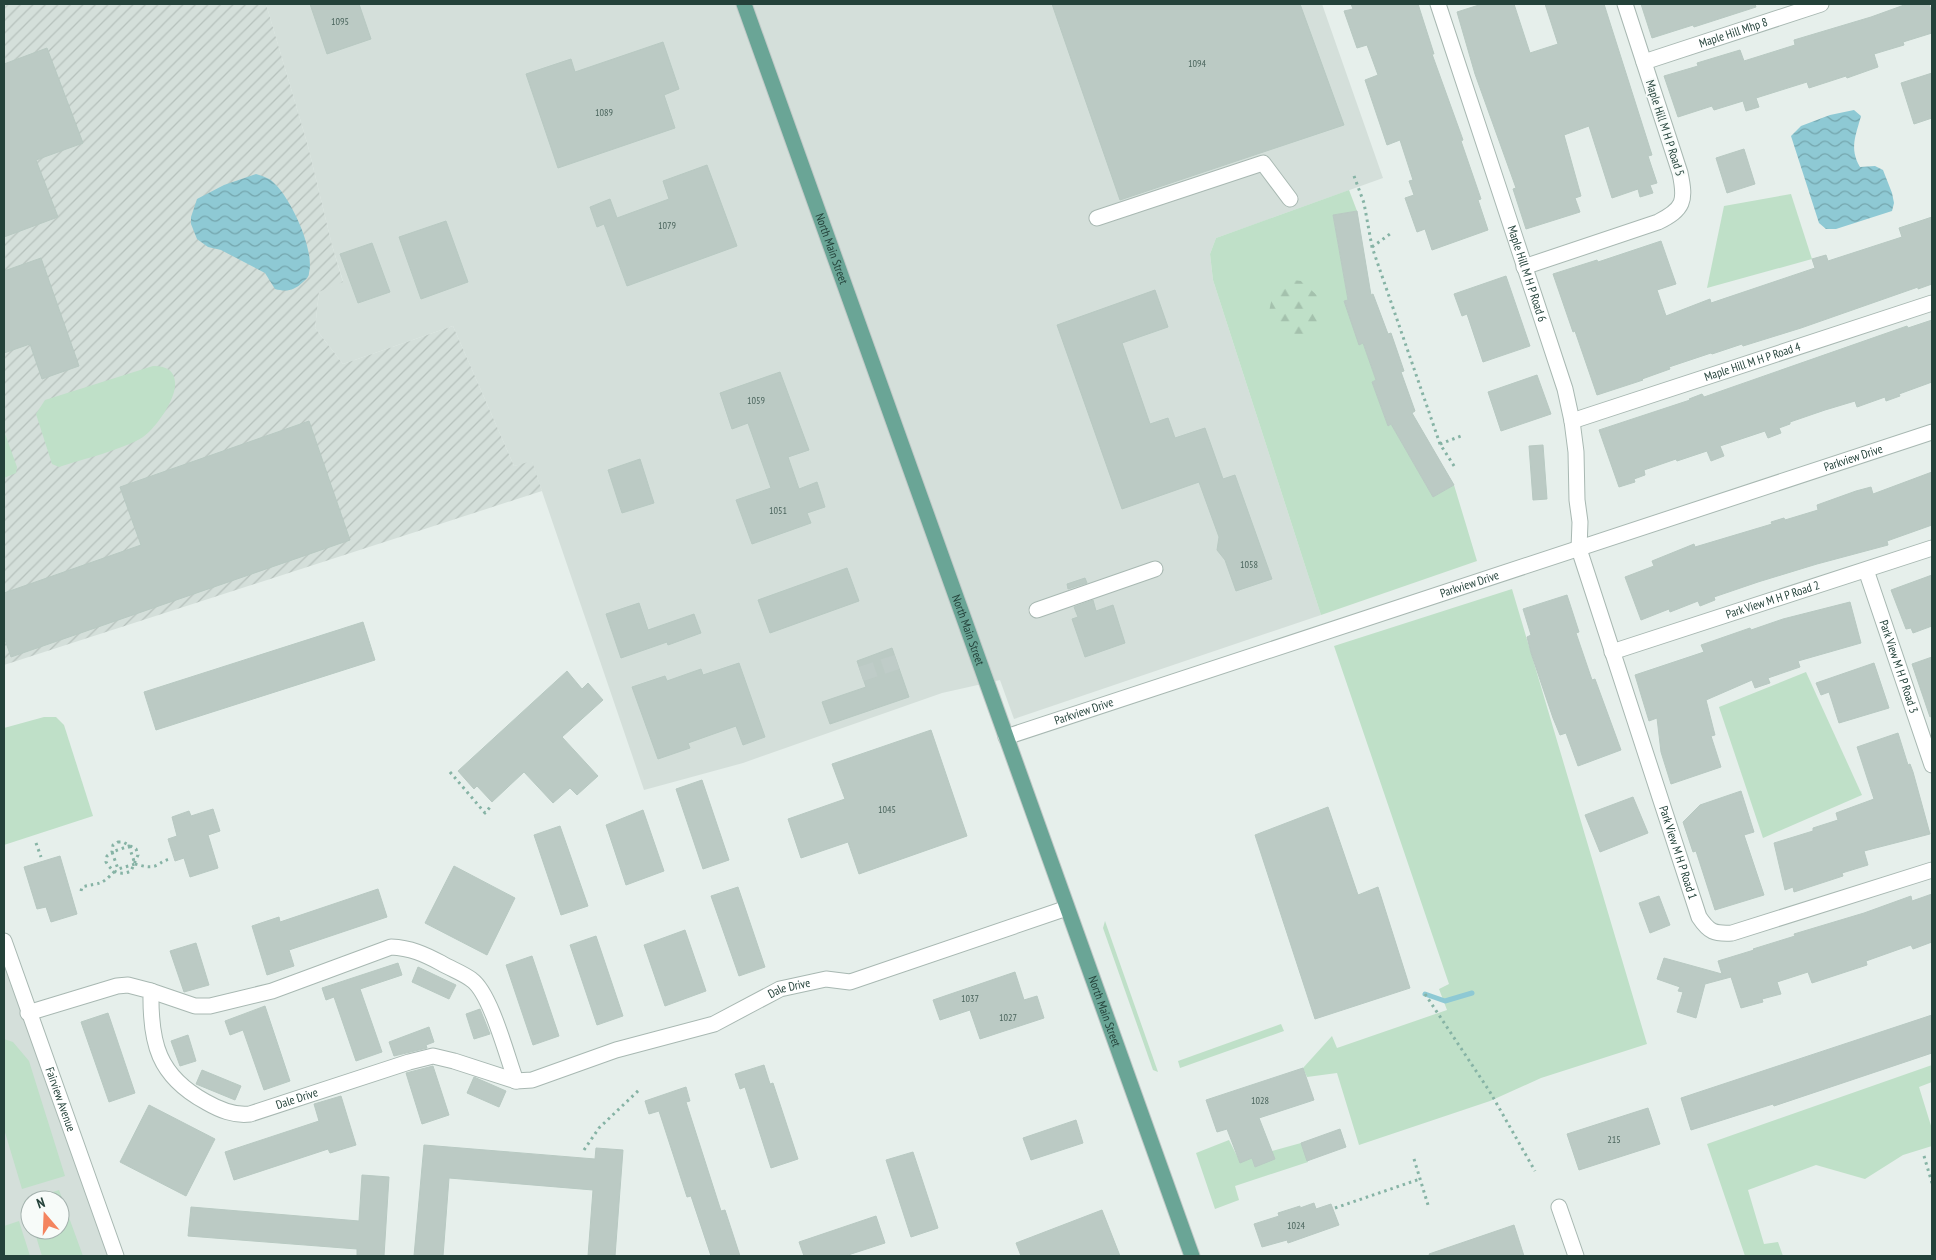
<svg xmlns="http://www.w3.org/2000/svg" width="1936" height="1260" viewBox="0 0 1936 1260" font-family="'PT Sans Narrow',sans-serif">
<style>
.built{fill:#d4dfda;fill-rule:evenodd}
.industrial{fill:url(#industrial-furrows)}
.grass{fill:#bfe0c8}
.forest{fill:url(#forest-firs)}
.water{fill:url(#water-waves)}
.lines{fill:none;stroke-linecap:round;stroke-linejoin:round}
.stream{stroke:#8ec9d4;stroke-width:5}
.building{fill:#bbcac4;stroke:#b8c9c2}
.minor-tunnel{stroke:#bfccc8;stroke-width:15;stroke-dasharray:15 8;stroke-linecap:butt}
.minor-casing{stroke:#a8b8b2;stroke-width:17}
.major-casing{stroke:#c2cac8;stroke-width:17}
.path{stroke:#86b3a5;stroke-width:3;stroke-dasharray:2.5 4;stroke-linecap:butt}
.minor{stroke:#fff;stroke-width:15}
.major{stroke:#6aa596;stroke-width:15}
.labels{text-anchor:middle;stroke-width:4;stroke-linejoin:round;paint-order:stroke}
.number-label{font-size:10px;fill:#4a645c}
.street-label{font-size:12px;fill:#24423a;stroke:#f7fbf9}
</style>
<defs>
<pattern id="industrial-furrows" width="10" height="10" patternUnits="userSpaceOnUse" patternTransform="scale(1.25)"><rect width="10" height="10" fill="#d4dfda"/><path d="M-1 1l2-2M0 10L10 0M9 11l2-2" fill="none" stroke="#b6c1bc"/></pattern>
<pattern id="forest-firs" width="22" height="20" patternUnits="userSpaceOnUse" patternTransform="scale(1.25)"><rect width="22" height="20" fill="#bfe0c8"/><path d="M5 1l3.5 6h-7zM16 11l3.5 6h-7z" fill="#a4c1ad"/></pattern>
<pattern id="water-waves" width="16" height="10" patternUnits="userSpaceOnUse" patternTransform="scale(1.25)"><rect width="16" height="10" fill="#8ec9d4"/><path d="M0 5q4-4 8 0t8 0" fill="none" stroke="#74a5ad"/></pattern>
</defs>
<rect width="100%" height="100%" fill="#e6efeb"/>
<!-- built -->
<g class="built">
<polygon points="266,4 1322,4 1383,178 1216,238 1210,254 1213,280 1321,615 1014,719 1000,680 942,693 743,763 644,790 532,462 514,466 453,326 343,364 315,328 319,292 343,281 332,245 308,146"/>
<path d="M4,941L116,1256H4ZM30,1200H60V1230H30Z"/>
</g>
<!-- industrial -->
<polygon class="industrial" points="4,4 266,4 308,146 332,245 343,282 319,292 315,328 343,364 453,326 514,466 532,461 542,491 4,665"/>
<!-- grass -->
<g class="grass">
<polygon points="1349,190 1357,211 1333,215 1348,300 1344,301 1359,344 1363,343 1376,380 1372,382 1388,426 1391,424 1433,497 1454,485 1477,561 1321,615 1213,280 1210,254 1216,238"/>
<polygon points="1791,194 1812,259 1707,288 1724,206"/>
<path d="M153,366C164,366 174,369 175,382C177,398 156,428 143,437C122,450 83,459 59,467L52,464L36,414L45,400Z"/>
<polygon points="4,431 17,467 16,473 4,478"/>
<polygon points="1512,589 1647,1044 1541,1078 1490,1101 1359,1145 1337,1073 1307,1077 1303,1068 1332,1036 1337,1048 1447,1010 1439,989 1449,984 1334,646"/>
<polygon points="1806,672 1862,795 1763,838 1719,707"/>
<polygon points="44,717 56,717 64,725 93,816 4,845 4,728"/>
<polygon points="1105,921 1158,1072 1153,1070 1103,928"/>
<polygon points="1281,1024 1284,1031 1180,1068 1178,1061"/>
<polygon points="4,1039 13,1042 29,1061 65,1176 22,1189 4,1129"/>
<polygon points="1932,1065 1932,1082 1919,1087 1932,1129 1932,1146 1903,1155 1865,1179 1816,1165 1748,1190 1764,1244 1778,1242 1783,1256 1745,1256 1707,1144"/>
<polygon points="1229,1140 1240,1162 1252,1158 1255,1167 1272,1151 1301,1143 1308,1162 1235,1186 1239,1200 1215,1209 1196,1153"/>
<polygon points="59,1190 83,1256 42,1256 34,1230 60,1230 60,1200 30,1200 30,1219 24,1201"/>
<polygon points="19,1221 30,1256 4,1256 4,1226"/>
</g>
<!-- forest -->
<path class="forest" d="M1293,280L1301,281L1319,297C1321,311 1320,322 1314,335L1300,342L1281,335L1269,312L1273,292L1279,284Z"/>
<!-- water -->
<g class="water">
<path d="M1854,110L1861,116C1856,135 1849,148 1860,167L1875,166L1883,170L1892,193L1894,203L1892,211L1836,229H1826L1819,223L1791,136L1801,126L1830,115Z"/>
<path d="M256,174C262,176 269,178 273,182C291,198 315,250 309,273C309,277 306,279 303,282C294,291 286,292 275,289L265,273L221,250L208,247L197,239L191,224V217L197,199L224,185Z"/>
</g>
<g class="lines">
<!-- stream -->
<polyline class="stream" points="1425,994 1445,1001 1472,993"/>
</g>
<!-- building -->
<g class="building">
<polygon points="310,4 359,4 371,39 327,54"/>
<polygon points="1052,4 1300,4 1344,125 1120,200"/>
<polygon points="1351,4 1418,4 1434,54 1432,54 1463,140 1461,141 1481,199 1478,200 1488,230 1432,250 1425,229 1417,232 1405,198 1414,195 1409,181 1413,180 1400,140 1387,145 1365,80 1378,75 1367,45 1357,48 1344,11 1353,9"/>
<polygon points="1482,4 1514,4 1530,53 1558,44 1545,4 1604,4 1652,155 1648,156 1657,183 1650,185 1653,193 1640,197 1638,189 1612,198 1589,126 1564,135 1581,196 1575,198 1580,212 1526,229 1513,189 1516,188 1475,74 1457,12"/>
<polygon points="1641,4 1755,4 1756,7 1694,27 1693,25 1652,38"/>
<polygon points="1907,4 1929,4 1932,13 1932,33 1903,42 1904,45 1874,54 1878,67 1847,78 1846,76 1809,88 1807,82 1756,98 1759,107 1746,111 1743,101 1714,110 1712,106 1678,117 1664,76 1698,66 1697,63 1740,50 1744,61 1795,45 1794,40 1871,17"/>
<polygon points="663,42 679,89 664,95 675,128 558,168 526,74 571,59 575,72"/>
<polygon points="47,48 83,143 36,160 58,217 4,237 4,64"/>
<polygon points="1932,73 1932,118 1914,124 1901,83"/>
<polygon points="1744,149 1755,184 1727,193 1716,158"/>
<polygon points="707,165 737,246 627,286 604,224 597,227 590,207 610,199 617,218 669,199 663,181"/>
<polygon points="1357,211 1371,295 1373,294 1388,334 1391,333 1404,371 1401,372 1415,411 1412,413 1454,485 1433,497 1391,424 1388,426 1372,382 1376,380 1363,343 1359,345 1344,301 1348,300 1333,215"/>
<polygon points="1932,217 1932,284 1918,289 1918,287 1801,328 1743,346 1742,344 1712,354 1711,353 1669,367 1670,369 1642,379 1643,380 1597,395 1575,331 1573,332 1553,274 1597,260 1598,262 1661,241 1676,284 1657,290 1666,316 1710,299 1711,303 1815,268 1812,259 1826,255 1828,261 1902,237 1899,228"/>
<polygon points="446,221 468,282 421,299 399,237"/>
<polygon points="372,243 390,292 358,303 340,254"/>
<polygon points="41,258 79,366 42,379 30,344 4,353 4,271"/>
<polygon points="1506,276 1530,346 1483,362 1467,314 1462,316 1454,294"/>
<polygon points="1155,290 1168,327 1122,343 1150,424 1168,418 1175,438 1205,428 1223,479 1235,475 1272,579 1236,591 1225,560 1217,550 1219,537 1199,482 1122,509 1057,325"/>
<polygon points="1932,320 1932,382 1899,394 1900,396 1886,401 1885,397 1857,407 1855,401 1825,410 1790,422 1790,424 1779,428 1781,433 1768,438 1765,431 1720,446 1724,456 1711,461 1707,451 1677,461 1676,459 1644,470 1645,475 1634,479 1635,482 1619,487 1599,430 1690,400 1689,399 1702,394 1704,397 1907,326 1908,328"/>
<polygon points="780,372 809,450 788,457 799,489 817,482 825,507 807,513 811,523 752,544 736,500 771,488 748,423 732,429 720,393"/>
<polygon points="1537,375 1551,414 1501,431 1488,392"/>
<polygon points="309,421 350,540 11,657 4,637 4,593 141,545 120,487"/>
<polygon points="1543,445 1547,499 1533,500 1529,446"/>
<polygon points="640,459 654,503 622,513 608,470"/>
<polygon points="1932,472 1932,525 1887,541 1888,545 1817,564 1758,582 1714,597 1715,600 1700,606 1698,601 1670,612 1669,609 1641,620 1625,577 1654,566 1652,561 1694,544 1695,547 1772,524 1771,522 1784,518 1785,520 1818,510 1817,505 1856,491 1871,487 1873,494"/>
<polygon points="847,568 859,601 770,633 758,600"/>
<polygon points="1932,575 1932,626 1913,633 1911,628 1906,629 1891,590"/>
<polygon points="1085,578 1087,583 1068,589 1067,584"/>
<polygon points="1567,595 1579,632 1576,633 1592,680 1595,679 1621,750 1578,766 1566,733 1560,735 1553,718 1531,653 1527,637 1531,635 1523,609"/>
<polygon points="1093,600 1096,611 1113,605 1125,643 1085,657 1072,619 1078,617 1074,607"/>
<polygon points="1850,602 1861,643 1798,661 1800,667 1768,678 1770,683 1755,688 1752,680 1706,700 1715,735 1711,736 1721,767 1671,784 1661,752 1657,718 1649,721 1635,675 1704,652 1701,645 1750,628 1751,630 1783,619"/>
<polygon points="639,603 648,630 694,614 701,633 668,645 667,642 621,658 606,614"/>
<polygon points="363,622 375,660 156,730 144,692"/>
<polygon points="892,648 909,697 830,724 822,702 866,687 857,661"/>
<polygon points="1932,657 1932,716 1930,717 1912,664"/>
<polygon points="739,663 765,737 743,745 736,726 688,743 690,748 658,759 632,687 665,676 667,681 701,669 703,675"/>
<polygon points="1874,663 1889,708 1839,723 1829,692 1821,695 1816,683"/>
<polygon points="567,671 582,689 588,683 603,700 562,737 598,776 577,795 570,788 553,803 524,772 492,802 477,786 474,789 458,771"/>
<polygon points="931,730 967,836 859,874 848,842 801,858 788,819 845,799 832,764"/>
<polygon points="1898,733 1908,765 1910,764 1913,772 1930,834 1864,851 1868,865 1842,873 1843,876 1794,892 1793,887 1785,890 1774,843 1813,831 1813,828 1838,820 1836,813 1874,799 1857,747"/>
<polygon points="702,780 729,860 703,869 676,789"/>
<polygon points="1741,791 1754,832 1744,835 1764,895 1715,910 1696,851 1693,852 1683,822 1700,805"/>
<polygon points="1633,797 1648,833 1600,852 1585,815"/>
<polygon points="1328,807 1358,895 1378,887 1410,988 1315,1019 1255,835"/>
<polygon points="213,809 220,831 208,835 218,868 190,877 184,858 175,861 168,839 177,836 172,817 189,811 191,816"/>
<polygon points="643,810 664,871 626,885 606,825"/>
<polygon points="560,826 588,906 561,915 534,835"/>
<polygon points="60,856 77,914 51,922 46,907 37,909 24,867"/>
<polygon points="454,866 515,898 487,955 425,923"/>
<polygon points="738,887 765,967 739,976 711,896"/>
<polygon points="378,889 387,917 289,950 294,966 267,975 252,926 279,917 280,922"/>
<polygon points="1932,894 1932,942 1913,949 1911,945 1866,961 1867,965 1812,983 1808,972 1777,982 1781,994 1762,999 1763,1002 1741,1008 1731,977 1705,984 1696,1018 1677,1012 1683,992 1678,991 1680,987 1657,979 1664,958 1722,974 1718,961 1754,950 1753,949 1795,936 1794,934 1864,913 1911,896 1912,901"/>
<polygon points="1659,896 1670,925 1650,933 1639,903"/>
<polygon points="685,930 706,991 665,1006 644,945"/>
<polygon points="596,936 623,1016 597,1025 570,945"/>
<polygon points="196,943 209,985 184,992 170,951"/>
<polygon points="532,956 559,1036 533,1045 506,965"/>
<polygon points="398,963 402,975 360,989 382,1052 356,1061 334,997 326,1000 322,988"/>
<polygon points="418,967 456,985 449,999 412,982"/>
<polygon points="1015,972 1024,1000 1037,996 1044,1018 980,1039 970,1010 940,1020 933,1000"/>
<polygon points="265,1006 290,1081 264,1090 243,1030 230,1035 225,1021"/>
<polygon points="480,1009 490,1034 474,1039 466,1014"/>
<polygon points="108,1013 135,1093 109,1102 81,1022"/>
<polygon points="1932,1015 1932,1053 1774,1106 1773,1104 1691,1130 1681,1098"/>
<polygon points="429,1027 434,1042 426,1045 427,1048 394,1056 389,1042"/>
<polygon points="188,1035 196,1061 180,1066 171,1041"/>
<polygon points="764,1065 770,1084 773,1083 798,1159 771,1168 745,1087 740,1089 735,1074"/>
<polygon points="433,1066 449,1115 422,1124 406,1073"/>
<polygon points="1303,1068 1314,1100 1259,1118 1275,1159 1255,1167 1252,1158 1240,1163 1227,1129 1217,1132 1206,1100"/>
<polygon points="202,1070 241,1086 235,1100 196,1084"/>
<polygon points="474,1077 506,1091 499,1107 467,1093"/>
<polygon points="686,1087 690,1101 686,1102 721,1211 725,1210 740,1256 711,1256 691,1196 687,1197 659,1111 649,1114 645,1101"/>
<polygon points="341,1096 356,1145 330,1153 328,1149 234,1180 225,1152 319,1121 314,1104"/>
<polygon points="149,1105 215,1139 186,1196 120,1162"/>
<polygon points="1648,1108 1660,1144 1579,1170 1567,1134"/>
<polygon points="1076,1120 1083,1143 1031,1160 1023,1138"/>
<polygon points="1340,1129 1346,1147 1307,1161 1301,1143"/>
<polygon points="424,1145 595,1159 596,1148 623,1150 615,1256 588,1256 593,1190 449,1178 443,1256 414,1256"/>
<polygon points="913,1152 938,1228 911,1237 886,1160"/>
<polygon points="362,1175 389,1177 384,1256 357,1256 357,1249 188,1236 191,1207 359,1221"/>
<polygon points="1314,1203 1316,1209 1331,1204 1339,1225 1288,1243 1287,1240 1262,1247 1254,1224 1279,1216 1278,1213 1300,1206 1300,1208"/>
<polygon points="1102,1210 1120,1256 1021,1256 1016,1243"/>
<polygon points="876,1216 885,1243 845,1256 804,1256 799,1242"/>
<polygon points="1514,1225 1524,1256 1430,1256 1429,1254"/>
</g>
<g class="lines">
<!-- minor-tunnel -->
<polyline class="minor-tunnel" points="861,674 897,662"/>
<defs>
<g id="minor">
<path id="s1" d="M1438,4L1565,389L1572,421L1576,452L1577,500L1580,522L1579,549L1699,917C1709,932 1714,934 1732,933L1932,870"/>
<path id="s2" d="M1644,62L1821,4"/>
<polyline points="1097,218 1263,163 1290,199"/>
<path d="M1524,267L1658,222C1684,209 1686,201 1680,173L1625,4"/>
<path id="s3" d="M1572,421L1932,303"/>
<path id="s4" d="M1866,570L1932,765"/>
<polyline points="1037,610 1155,569"/>
<path id="s5" d="M1612,652L1932,548"/>
<path id="s6" d="M1006,737L1932,432"/>
<path id="s7" d="M4,941L116,1256"/>
<path id="s8" d="M151,991L195,1006H210L272,991L391,947C411,948 424,954 441,963C451,969 463,973 472,980C491,994 507,1057 516,1081L532,1080L616,1050L714,1024L780,989L826,979L850,982L1067,908"/>
<path id="s9" d="M28,1013L117,986L128,985L151,991C150,1043 158,1076 206,1102C220,1110 234,1116 250,1114L409,1062L433,1056L454,1061L516,1081"/>
<polyline points="1559,1207 1576,1256"/>
</g>
<g id="major">
<path id="s10" d="M744,4L1192,1256"/>
</g>
</defs>
<!-- minor casing -->
<use href="#minor" class="minor-casing"/>
<!-- major casing -->
<use href="#major" class="major-casing"/>
<!-- path -->
<g class="path">
<polyline points="1354,176 1364,203 1372,247 1440,444 1456,469"/>
<polyline points="1372,247 1390,234"/>
<polyline points="1440,444 1461,436"/>
<polyline points="450,772 485,813 491,806"/>
<path d="M118,842H123L136,849L138,855L131,871C120,876 112,872 106,862L107,856L112,852L113,845Z"/>
<polyline points="36,843 41,857"/>
<polygon points="129,846 135,864 118,869 112,852"/>
<path d="M135,864C143,866 152,869 159,864C164,861 165,860 171,859"/>
<path d="M81,891L82,887C101,882 99,887 115,871"/>
<polyline points="1425,994 1490,1092 1535,1171"/>
<polyline points="584,1150 599,1128 640,1089"/>
<polyline points="1924,1156 1932,1183"/>
<polyline points="1414,1159 1428,1205"/>
<polyline points="1335,1208 1420,1179"/>
</g>
<!-- minor -->
<use href="#minor" class="minor"/>
<!-- major -->
<use href="#major" class="major"/>
</g>
<g class="labels">
<!-- number labels -->
<g class="number-label">
<text x="340" y="25">1095</text>
<text x="1197" y="67">1094</text>
<text x="604" y="116">1089</text>
<text x="667" y="229">1079</text>
<text x="756" y="404">1059</text>
<text x="778" y="514">1051</text>
<text x="1249" y="568">1058</text>
<text x="887" y="813">1045</text>
<text x="970" y="1002">1037</text>
<text x="1008" y="1021">1027</text>
<text x="1260" y="1104">1028</text>
<text x="1614" y="1143">215</text>
<text x="1296" y="1229">1024</text>
</g>
<!-- street labels -->
<g class="street-label">
<text dy="4" stroke="none"><textPath href="#s2" startOffset="94">Maple Hill Mhp 8</textPath></text>
<text transform="translate(1665 128) rotate(72)" y="4">Maple Hill M H P Road 5</text>
<text dy="4" stroke="none"><textPath href="#s10" startOffset="260">North Main Street</textPath></text>
<text dy="4" stroke="none"><textPath href="#s1" startOffset="284">Maple Hill M H P Road 6</textPath></text>
<text dy="4" stroke="none"><textPath href="#s3" startOffset="190">Maple Hill M H P Road 4</textPath></text>
<text dy="4" stroke="none"><textPath href="#s6" startOffset="892">Parkview Drive</textPath></text>
<text dy="4" stroke="none"><textPath href="#s6" startOffset="488">Parkview Drive</textPath></text>
<text dy="4" stroke="none"><textPath href="#s5" startOffset="169">Park View M H P Road 2</textPath></text>
<text dy="4" stroke="none"><textPath href="#s10" startOffset="665">North Main Street</textPath></text>
<text dy="4" stroke="none"><textPath href="#s4" startOffset="102">Park View M H P Road 3</textPath></text>
<text dy="4" stroke="none"><textPath href="#s6" startOffset="82">Parkview Drive</textPath></text>
<text dy="4" stroke="none"><textPath href="#s1" startOffset="886">Park View M H P Road 1</textPath></text>
<text dy="4" stroke="none"><textPath href="#s8" startOffset="742">Dale Drive</textPath></text>
<text dy="4" stroke="none"><textPath href="#s10" startOffset="1070">North Main Street</textPath></text>
<text dy="4" stroke="none"><textPath href="#s7" startOffset="168">Fairview Avenue</textPath></text>
<text dy="4" stroke="none"><textPath href="#s9" startOffset="356">Dale Drive</textPath></text>
</g>
</g>
<!-- border -->
<rect width="1936" height="1260" fill="none" stroke="#24423a" stroke-width="10"/>
<!-- north arrow -->
<g transform="translate(45 1215) rotate(341)"><circle r="24" fill="#f7fbf9" stroke="#a3b1ad"/>
<path d="M0-4L9 19L0 12L-9 19Z" fill="#f4845f"/>
<text y="-8" font-size="14" font-weight="bold" text-anchor="middle" fill="#24423a">N</text>
</g>
</svg>
